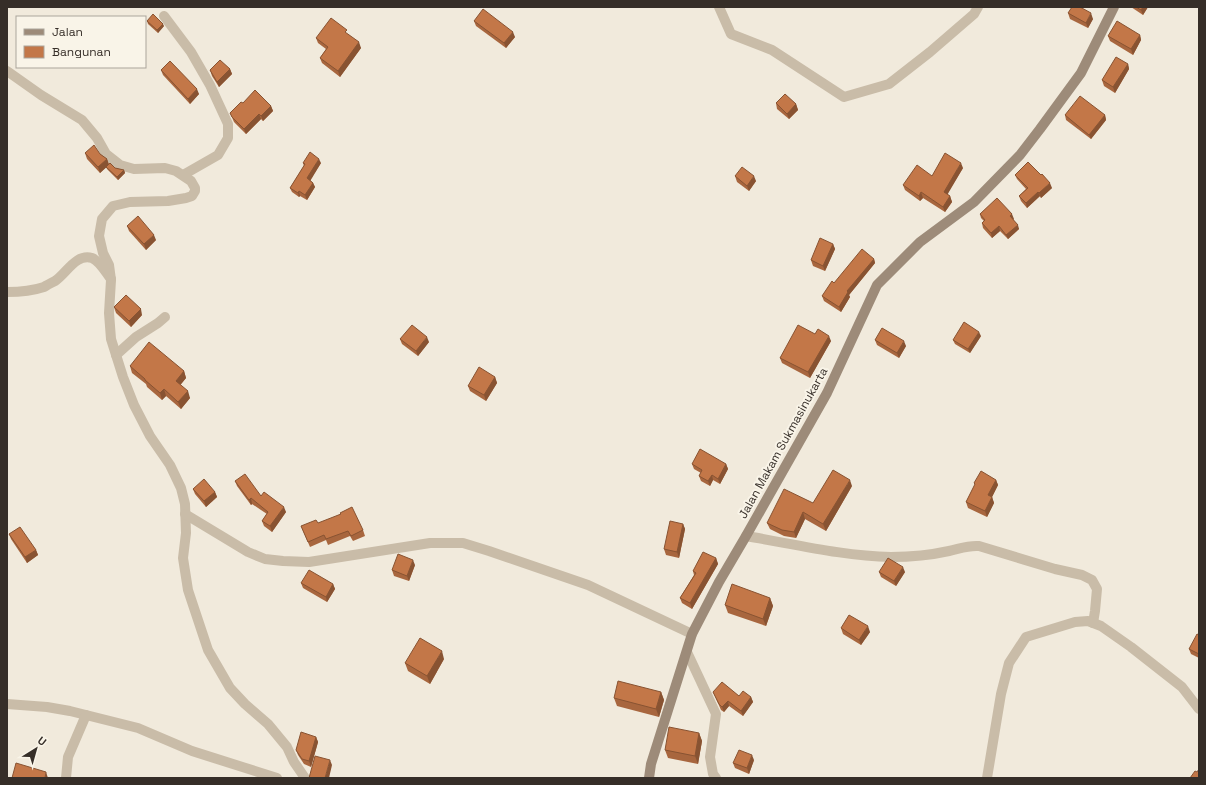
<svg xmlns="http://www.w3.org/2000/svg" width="1206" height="785" viewBox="0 0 1206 785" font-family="'Space Grotesk',sans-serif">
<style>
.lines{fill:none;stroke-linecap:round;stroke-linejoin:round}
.street{stroke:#c9bca8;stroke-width:10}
.secondary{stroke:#9d8b79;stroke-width:10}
.wall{fill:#a8663e}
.shaded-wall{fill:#885332}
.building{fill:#c37748;stroke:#885332}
.labels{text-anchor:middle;stroke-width:4;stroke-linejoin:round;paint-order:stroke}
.street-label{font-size:12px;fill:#362e28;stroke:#f9f4e8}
</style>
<rect width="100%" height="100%" fill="#f1eadc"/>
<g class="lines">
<!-- street -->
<g class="street">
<polyline points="719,7 731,34 772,50 844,97 889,84 930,52 974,14 978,7"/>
<polyline points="164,16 191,52 210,85 228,124 228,138 218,155 183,175"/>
<polyline points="7,71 41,95 82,120 97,138 106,154 120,165 134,169 165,168 176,171 191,181 195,188 195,191 192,196 186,198 168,201 130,202 113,206 102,219 99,236 103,253 109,265 111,280 109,313 111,339 123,377 134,405 150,436 170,465 181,488 185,504 186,533 183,558 188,590 208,650 230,688 245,704 268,724 287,747 294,762 305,778"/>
<path d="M7,292C19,292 32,291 44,287C47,285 51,283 55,281C66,274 76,253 92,258C100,261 106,273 111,279"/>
<polyline points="116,355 136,337 158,323 165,317"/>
<polyline points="185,514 248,552 265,559 283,561 309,562 430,543 463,543 489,551 588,585 692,634"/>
<path d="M746,536C794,544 843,556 891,557C910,557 931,555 949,551C959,549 968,545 979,546L1055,569L1082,575L1092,580L1097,589L1095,611L1093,623"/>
<polyline points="687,652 716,714 710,757 713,774 716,778"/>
<polyline points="7,704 47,707 70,711 138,728 192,751 277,778"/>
<polyline points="66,778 68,757 86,715"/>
<polyline points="987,778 1001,694 1009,663 1026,637 1075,622 1088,621 1101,626 1131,647 1182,687 1199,709"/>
</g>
<!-- secondary -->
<polyline class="secondary" points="649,778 651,764 692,634 719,582 746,536 827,393 877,285 920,242 974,202 1020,155 1040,129 1081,73 1114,7"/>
</g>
<!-- wall -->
<g class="wall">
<polygon points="1131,7 1148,7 1143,15"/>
<polygon points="1068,13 1093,19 1088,28 1070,19"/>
<polygon points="147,21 164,26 158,33 148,24"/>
<polygon points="474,21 515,37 506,48 476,26"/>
<polygon points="348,34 361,48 340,77 322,63 320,58 326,49 318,43 316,38"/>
<polygon points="1140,35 1141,40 1133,55 1110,41 1108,36"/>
<polygon points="1128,64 1129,69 1115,93 1104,86 1102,80"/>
<polygon points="230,69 232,74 219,87 212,76 210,70"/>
<polygon points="161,70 199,94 190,104 163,75"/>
<polygon points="243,103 271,106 273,111 263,121 261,119 246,134 234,122 230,113"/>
<polygon points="776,103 796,104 798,110 789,119 777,109"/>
<polygon points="1065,115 1105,115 1106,120 1091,139 1066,120"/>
<polygon points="85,153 100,154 107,159 109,164 115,168 124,170 125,173 118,180 107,169 106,167 100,173 87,159"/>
<polygon points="303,163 321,163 310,180 313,183 315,187 307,200 300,196 299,197 292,192 290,188 304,166"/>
<polygon points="963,168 947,194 950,196 952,202 945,212 923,198 920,201 905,190 903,185 932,176"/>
<polygon points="1015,175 1052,188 1041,198 1040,196 1027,208 1021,201 1019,196 1026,189 1017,179"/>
<polygon points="735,176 756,181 749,191 737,182"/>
<polygon points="980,214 1014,219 1013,219 1019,229 1008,239 1000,231 992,238 983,228 982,223 984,221 981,218"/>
<polygon points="127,226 156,240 146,250 129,231"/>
<polygon points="833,244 835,249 825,271 813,266 811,260"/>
<polygon points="874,259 875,263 849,295 850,297 841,312 824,301 822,296 834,283"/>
<polygon points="114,307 142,315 131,327 116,313"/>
<polygon points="815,334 831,341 810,378 782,363 780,358"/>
<polygon points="981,336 970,353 955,344 953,340"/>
<polygon points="400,339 429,342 418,356 402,344"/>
<polygon points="875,340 906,346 899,358 877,345"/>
<polygon points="130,366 184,371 186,378 180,385 190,398 181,409 166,396 162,400 147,387 146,384 132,373"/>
<polygon points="495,377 497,383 486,401 470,391 468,386"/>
<polygon points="692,464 726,464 728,469 720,484 713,480 710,486 701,481 699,476 701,473 694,469"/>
<polygon points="996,480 998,485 992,497 994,503 987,517 968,508 966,502 975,485 974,483"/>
<polygon points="235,481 261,496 286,512 272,532 264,526 262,521 267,514 252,504 251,505 237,486"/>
<polygon points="852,486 826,531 805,519 796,538 784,536 770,529 767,523"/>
<polygon points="193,489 215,492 217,497 206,507 195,494"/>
<polygon points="318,523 363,530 365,536 353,541 350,536 328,545 326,540 310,547 301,526"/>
<polygon points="683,524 685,529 679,558 666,555 664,549"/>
<polygon points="9,534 36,550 38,555 27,563 11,539"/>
<polygon points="716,558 718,564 692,609 682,603 680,598 694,575 693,571"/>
<polygon points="415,565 409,581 394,576 392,570"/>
<polygon points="879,572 905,572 896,586 881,577"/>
<polygon points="301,583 333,584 335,589 327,602 303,588"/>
<polygon points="770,598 773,606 766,626 728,613 725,605"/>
<polygon points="841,628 870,632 861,645 843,634"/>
<polygon points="1199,635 1199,658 1191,654 1189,649"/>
<polygon points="444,659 430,684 408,671 405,663"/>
<polygon points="661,692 664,700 659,717 617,706 614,698"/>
<polygon points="713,692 739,696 751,697 753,702 743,716 729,706 724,712 721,710"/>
<polygon points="699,733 702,741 698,764 668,758 665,750"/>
<polygon points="316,737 318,742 311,767 304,764 298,755 296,750"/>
<polygon points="754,760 749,774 735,768 733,763"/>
</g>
<!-- shaded-wall -->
<g class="shaded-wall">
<polygon points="1143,7 1148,7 1143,15 1141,10"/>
<polygon points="1091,13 1093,19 1088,28 1086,23"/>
<polygon points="163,24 164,26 158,33 157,30"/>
<polygon points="513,32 515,37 506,48 504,43"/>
<polygon points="1140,35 1141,40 1133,55 1131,49"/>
<polygon points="359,42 361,48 340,77 338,71"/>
<polygon points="1128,64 1129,69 1115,93 1113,87"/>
<polygon points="230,69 232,74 219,87 217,82"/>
<polygon points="197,89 199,94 190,104 188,99"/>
<polygon points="796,104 798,110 789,119 787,114"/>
<polygon points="271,106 273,111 263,121 261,116"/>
<polygon points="259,114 261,119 246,134 244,129"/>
<polygon points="1105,115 1106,120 1091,139 1089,135"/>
<polygon points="107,159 109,165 100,173 98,167"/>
<polygon points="319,159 321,163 309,183 307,178"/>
<polygon points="961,163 963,168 946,197 944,192"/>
<polygon points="124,170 125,173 118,180 117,177"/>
<polygon points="754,176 756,181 749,191 747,186"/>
<polygon points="313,183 315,187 307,200 305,195"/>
<polygon points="1050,183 1052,188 1041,198 1039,193"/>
<polygon points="299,191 300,196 299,197 298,193"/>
<polygon points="921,192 923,198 920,201 919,196"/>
<polygon points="1038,192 1040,196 1027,208 1026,203"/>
<polygon points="950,196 952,202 945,212 943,207"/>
<polygon points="1012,214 1014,219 1012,221 1010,216"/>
<polygon points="1018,225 1019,229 1008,239 1006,235"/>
<polygon points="999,226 1000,231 992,238 991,233"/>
<polygon points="154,235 156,240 146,250 144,244"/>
<polygon points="833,244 835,249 825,271 823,266"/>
<polygon points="874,259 875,263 849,295 850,297 841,312 839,307 847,291"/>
<polygon points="141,309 142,315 131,327 129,321"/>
<polygon points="979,332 981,336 970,353 968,349"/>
<polygon points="829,336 831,341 810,378 808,372"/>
<polygon points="427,337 429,342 418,356 416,351"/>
<polygon points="904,341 906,346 899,358 897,353"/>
<polygon points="184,371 186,378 178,388 176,381"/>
<polygon points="495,377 497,383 486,401 484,395"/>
<polygon points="164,389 166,396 162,400 160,393"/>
<polygon points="188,391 190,398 181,409 178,402"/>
<polygon points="726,464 728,469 720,484 718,479"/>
<polygon points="712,475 713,480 710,486 708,481"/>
<polygon points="850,480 852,486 826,531 823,524"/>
<polygon points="996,480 998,485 990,501 988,495"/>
<polygon points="215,492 217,497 206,507 204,501"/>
<polygon points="992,497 994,503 987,517 985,511"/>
<polygon points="251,498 252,504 251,505 249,500"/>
<polygon points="284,507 286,512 272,532 270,526"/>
<polygon points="803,512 805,519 796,538 794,532"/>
<polygon points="683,524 685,529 679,558 677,552"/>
<polygon points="36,550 38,555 27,563 25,557"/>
<polygon points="716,558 718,564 692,609 690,603"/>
<polygon points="413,560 415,565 409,581 407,576"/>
<polygon points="903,567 905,572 896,586 894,581"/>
<polygon points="333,584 335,589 327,602 326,597"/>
<polygon points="770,598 773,606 766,626 763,619"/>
<polygon points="868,626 870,632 861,645 859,640"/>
<polygon points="442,651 444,659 430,684 427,676"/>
<polygon points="661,692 664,700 659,717 656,709"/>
<polygon points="751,697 753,702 743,716 741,711"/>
<polygon points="728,701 729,706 724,712 722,707"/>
<polygon points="699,733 702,741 698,764 695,756"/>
<polygon points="316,737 318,742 311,767 309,761"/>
<polygon points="752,755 754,760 749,774 747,768"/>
<polygon points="330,760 332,765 329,778 325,778"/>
<polygon points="46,772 48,778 45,778"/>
</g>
<!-- building -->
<g class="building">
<polygon points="1072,7 1080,7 1091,13 1086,23 1068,13"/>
<polygon points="1136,7 1143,7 1141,10"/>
<polygon points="483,9 513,32 504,43 474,21"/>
<polygon points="153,14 163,24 157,30 147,21"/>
<polygon points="331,18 347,30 345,32 359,42 338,71 320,58 328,47 316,38"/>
<polygon points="1117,21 1140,35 1131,49 1108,36"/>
<polygon points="1116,57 1128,64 1113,87 1102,80"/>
<polygon points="220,60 230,69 217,82 210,70"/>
<polygon points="170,61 197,89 188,99 161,70"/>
<polygon points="255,90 271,106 261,116 259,114 244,129 232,117 230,113 241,102 243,103"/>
<polygon points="785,94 796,104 787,114 776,103"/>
<polygon points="1080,96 1105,115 1089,135 1065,115"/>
<polygon points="94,145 100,154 107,159 98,167 85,153"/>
<polygon points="310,152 319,159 307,178 313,183 305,195 299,191 298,193 290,188 305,164 303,163"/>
<polygon points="945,153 961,163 944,192 950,196 943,207 921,192 919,196 903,185 917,165 932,176"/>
<polygon points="1028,162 1041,175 1042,174 1050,183 1039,193 1038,192 1026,203 1019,196 1028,188 1015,175"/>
<polygon points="110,163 115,168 124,170 117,177 106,167"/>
<polygon points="742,167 754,176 747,186 735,176"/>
<polygon points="997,198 1012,214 1010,216 1018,225 1006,235 999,226 991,233 982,223 985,220 980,214"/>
<polygon points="138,216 154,235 144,244 127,226"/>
<polygon points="820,238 833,244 823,266 811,260"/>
<polygon points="862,249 874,259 847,291 848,292 839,307 822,296 832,281 834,283"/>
<polygon points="126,295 141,309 129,321 114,307"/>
<polygon points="964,322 979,332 968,349 953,340"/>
<polygon points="412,325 427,337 416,351 400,339"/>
<polygon points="798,325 815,334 818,329 829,336 808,372 780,358"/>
<polygon points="882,328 904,341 897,353 875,340"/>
<polygon points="149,342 184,371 176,381 188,391 178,402 164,389 160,393 145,380 145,379 130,366"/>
<polygon points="479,367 495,377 484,395 468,386"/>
<polygon points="700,449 726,464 718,479 712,475 708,481 699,476 702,470 692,464"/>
<polygon points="833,470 850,480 823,524 803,512 794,532 782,530 767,523 784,489 813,503"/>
<polygon points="981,471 996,480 988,495 992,497 985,511 966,502 975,484 974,483"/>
<polygon points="245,474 261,496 264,492 284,507 270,526 262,521 268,512 251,498 249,500 235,481"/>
<polygon points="204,479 215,492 204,501 193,489"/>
<polygon points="352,507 363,530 351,536 348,531 326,539 324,535 308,542 301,526 316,520 318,523 341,514 340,513"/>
<polygon points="670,521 683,524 677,552 664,549"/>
<polygon points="20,527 36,550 25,557 9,534"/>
<polygon points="703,552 716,558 690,603 680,598 696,573 693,571"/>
<polygon points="398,554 413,560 407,576 392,570"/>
<polygon points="888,558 903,567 894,581 879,572"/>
<polygon points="309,570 333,584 326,597 301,583"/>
<polygon points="732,584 770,598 763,619 725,605"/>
<polygon points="849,615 868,626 859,640 841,628"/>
<polygon points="1197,634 1199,635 1199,654 1189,649"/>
<polygon points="420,638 442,651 427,676 405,663"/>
<polygon points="618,681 661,692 656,709 614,698"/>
<polygon points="722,682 739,696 743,691 751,697 741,711 728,701 722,707 719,704 713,692"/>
<polygon points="669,727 699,733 695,756 665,750"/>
<polygon points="301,732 316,737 309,761 302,759 296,750"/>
<polygon points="739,750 752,755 747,768 733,763"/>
<polygon points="315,756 330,760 325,778 309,778"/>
<polygon points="16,763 46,772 45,778 12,778"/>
<polygon points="1199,769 1199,778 1190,778 1195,771 1197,772"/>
</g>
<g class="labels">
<!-- street labels -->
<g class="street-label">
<text transform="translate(783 443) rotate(-61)" y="4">Jalan Makam Sukmasinukarta</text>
</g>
</g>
<!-- border -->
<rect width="1206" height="785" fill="none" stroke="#362e28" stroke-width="16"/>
<!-- legend -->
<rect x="16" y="16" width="130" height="52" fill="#f9f4e8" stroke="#aba59b"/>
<rect x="24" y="29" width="20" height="6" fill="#9d8b79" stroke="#aba59b"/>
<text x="52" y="36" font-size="12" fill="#362e28">Jalan</text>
<rect x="24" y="46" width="20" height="12" fill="#c37748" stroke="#aba59b"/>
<text x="52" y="56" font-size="12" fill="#362e28">Bangunan</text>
<!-- north arrow -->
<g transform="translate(36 749) rotate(37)" stroke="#f9f4e8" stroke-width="3" paint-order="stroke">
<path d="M0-3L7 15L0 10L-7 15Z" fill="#362e28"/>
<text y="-6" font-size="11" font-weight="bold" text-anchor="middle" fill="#362e28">U</text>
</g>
</svg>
